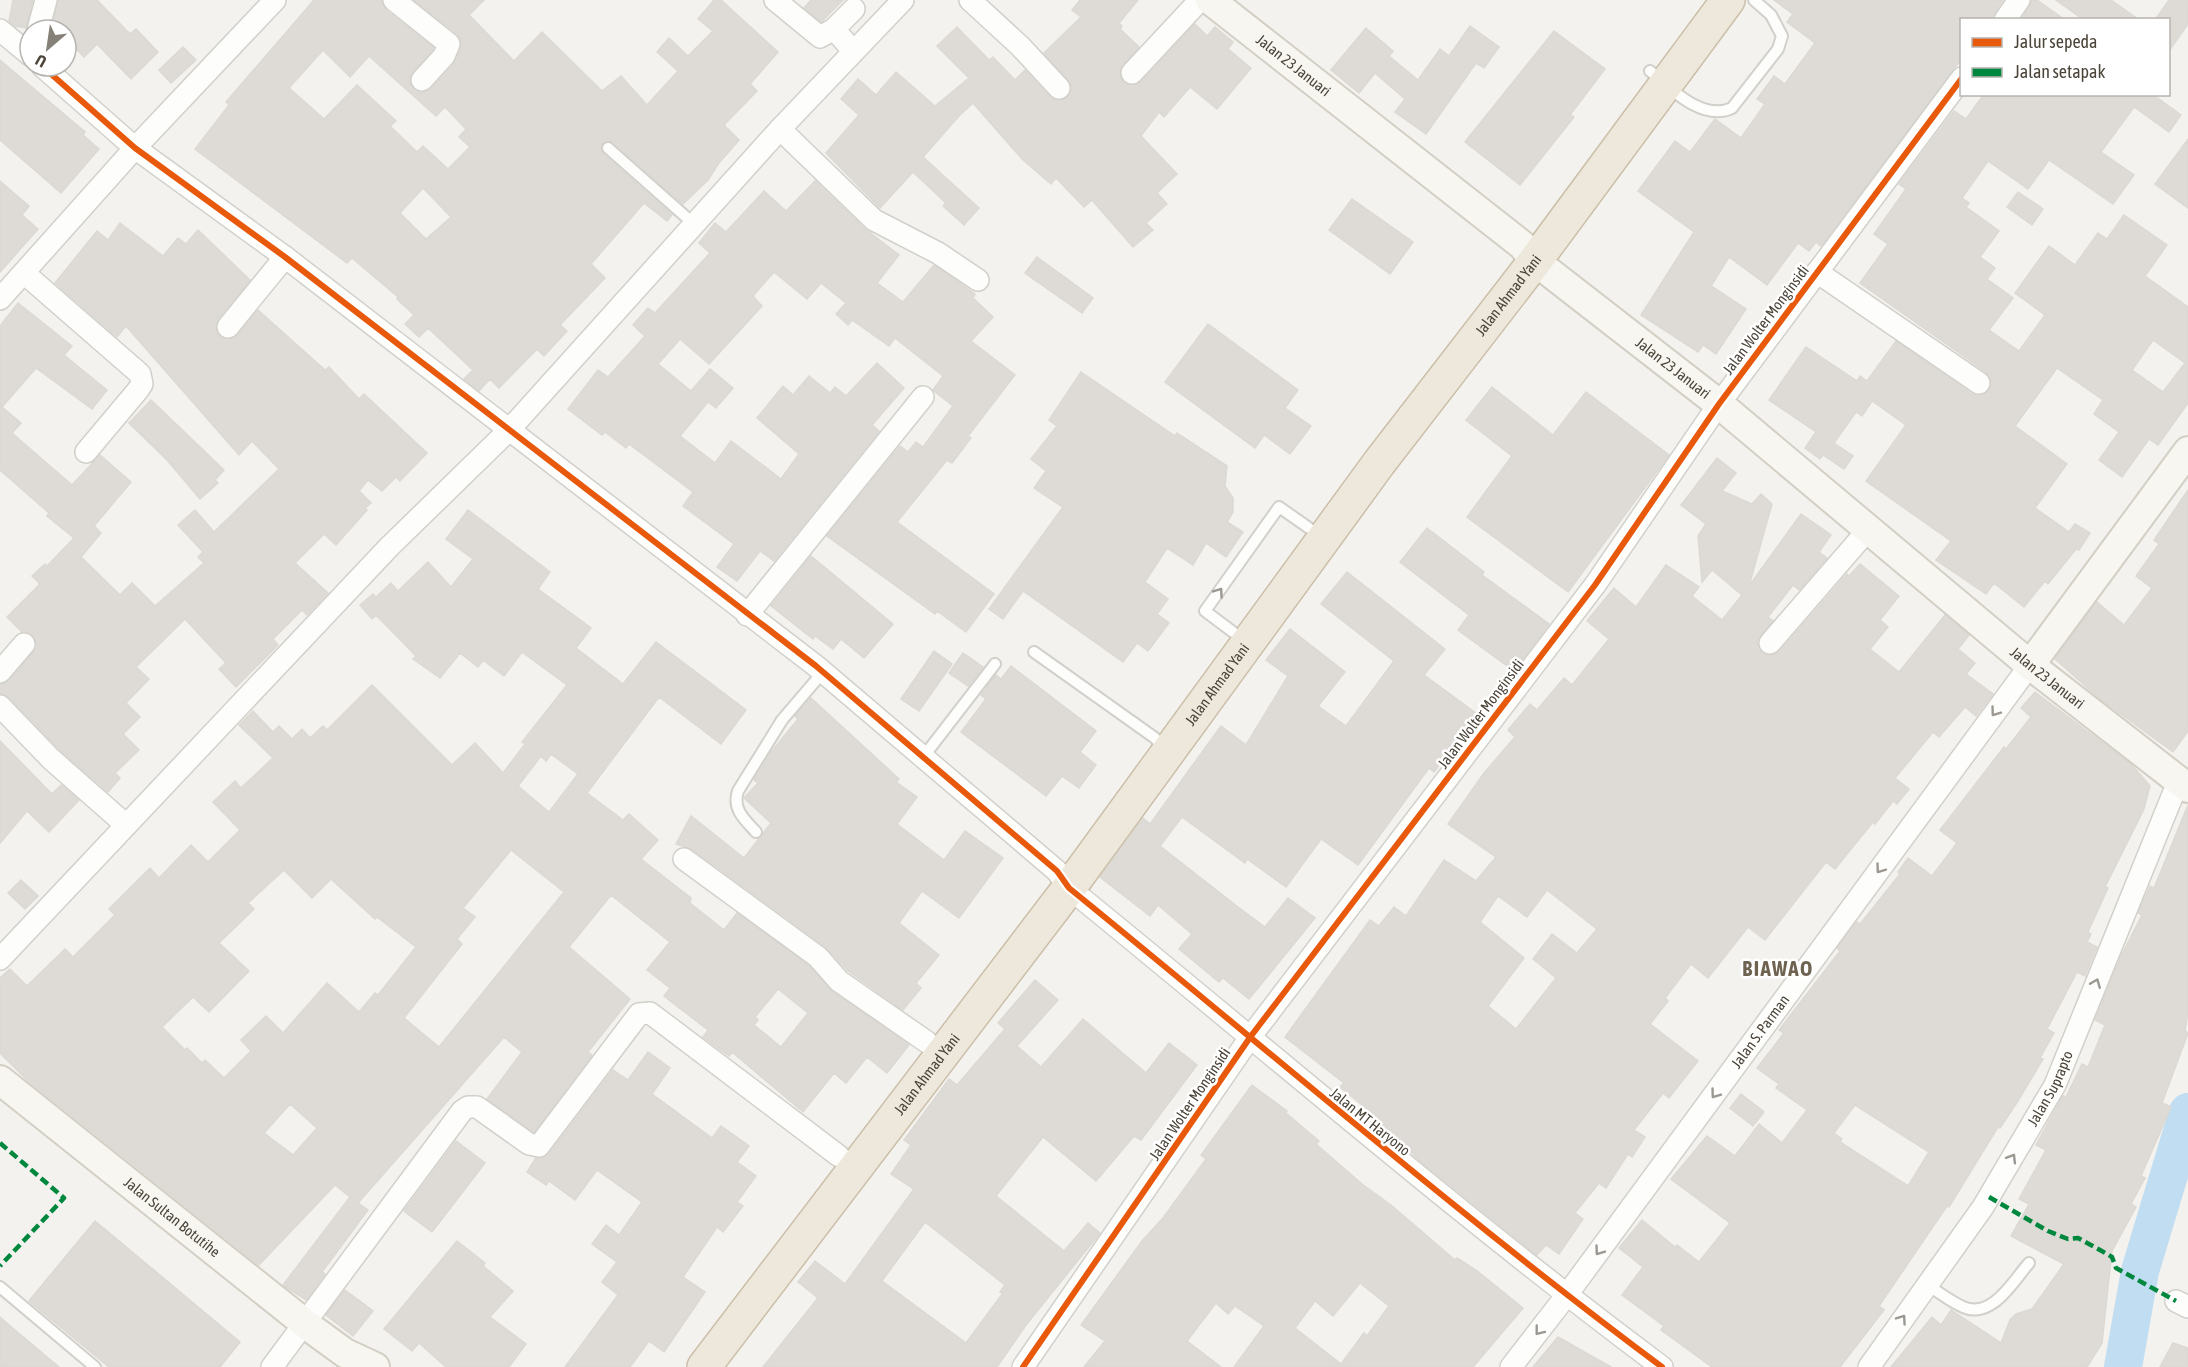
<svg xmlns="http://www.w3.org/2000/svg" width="2188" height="1367" viewBox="0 0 2188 1367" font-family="'Asap Condensed',sans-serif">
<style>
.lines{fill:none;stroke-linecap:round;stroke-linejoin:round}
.river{stroke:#c0ddf1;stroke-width:38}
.building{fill:#dedbd6;stroke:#dcd9d4;stroke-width:1.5;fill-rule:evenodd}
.lane-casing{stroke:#d2d0cb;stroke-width:14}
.street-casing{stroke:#d2d0cb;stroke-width:24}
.secondary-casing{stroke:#d3cfc5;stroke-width:32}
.highway-casing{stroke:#ccbfa9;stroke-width:36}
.lane{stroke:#fdfdfc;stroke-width:10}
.street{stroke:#fdfdfc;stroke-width:21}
.secondary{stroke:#f7f6f1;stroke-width:28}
.highway{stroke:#ede8db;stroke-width:33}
.quiet{stroke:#00873e;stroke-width:4.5;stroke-dasharray:9 4.5;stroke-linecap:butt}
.cycleway-casing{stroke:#fff;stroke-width:10}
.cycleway{stroke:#e8590c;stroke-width:6}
.oneway{stroke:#9b9791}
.labels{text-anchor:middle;stroke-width:5;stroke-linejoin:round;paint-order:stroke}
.street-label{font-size:15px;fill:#4b4439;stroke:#fff}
.district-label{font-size:21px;font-weight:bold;letter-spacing:1.5px;fill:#6e6250;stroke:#fff}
</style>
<rect width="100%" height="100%" fill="#f4f2ee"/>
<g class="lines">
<!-- river -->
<polyline class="river" points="2123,1367 2140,1271 2188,1112"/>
</g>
<!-- building -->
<g class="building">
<polygon points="13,0 33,0 26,28 15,26 9,21"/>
<polygon points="58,0 97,0 130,34 136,29 158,52 131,79 97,44 84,57 66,39 66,30 52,29"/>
<path d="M314,0H382L386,10L434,48L410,77V84L420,93L431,89L453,65L461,42L457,34L414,0H484L469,15L514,61L542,32L602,91L621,76L647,105L678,71L657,52L669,38L688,56L713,31L698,19L714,0H721L778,52L750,84L757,91L724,125L739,140L719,163L708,180L683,204L613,142L603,143L601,147L603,154L672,215L667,221L644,203L591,264L605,278L560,325L567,331L544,356L537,349L499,388L490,379L479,391L464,379L473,370L428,328L419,337L405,324L414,315L397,299L398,297L352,258L347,263L195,149L229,105L226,102ZM323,50L350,77L369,56L436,116L445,107L466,129L459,137L470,147L448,169L423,146L417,152L390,126L396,121L357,85L324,119L289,88ZM423,188L451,217L426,239L400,213Z"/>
<polygon points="811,0 843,0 821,22 804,8"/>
<polygon points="1080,0 1138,0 1119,23 1122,26 1120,29 1139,47 1120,70 1120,77 1129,85 1141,82 1195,24 1207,36 1215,27 1233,42 1228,49 1251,68 1217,109 1190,87 1164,117 1159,112 1141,136 1177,174 1157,193 1167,204 1146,223 1153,230 1133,247 1092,200 1084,207 1056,178 1051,184 1022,159 973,103 959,116 923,157 979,208 964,225 943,206 946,203 913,172 880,208 826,153 859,115 841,99 858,79 876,95 896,72 935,106 969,78 937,46 957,27 989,60 993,57 1015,80 1025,70 1050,97 1056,100 1067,98 1071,85 1044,53 1081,17 1072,10"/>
<polygon points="1774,0 2003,0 1990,20 1962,20 1962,58 1821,246 1816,242 1809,251 1798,243 1767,285 1729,257 1711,286 1746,309 1716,354 1703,345 1698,352 1641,315 1694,232 1638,191 1675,141 1690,152 1715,119 1741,138 1765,104 1757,99 1774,76 1785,84 1815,43 1787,22 1793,14"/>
<polygon points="2032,0 2037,0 2065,20 2026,20 2023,17"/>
<polygon points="2056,0 2111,0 2139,20 2084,20"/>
<polygon points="2169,0 2188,0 2188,24 2169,51 2169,20 2155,20"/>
<polygon points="1470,26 1499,47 1484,68 1476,63 1426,134 1395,112 1405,99 1375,73 1359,93 1331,70 1366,28 1393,51 1389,56 1418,80 1440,49 1449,56"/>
<polygon points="1554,31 1605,69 1570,115 1574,117 1520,185 1465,142"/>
<polygon points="183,47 196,60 171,83 159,70"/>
<polygon points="0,60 85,132 83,135 99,149 61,193 0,140"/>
<path d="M1984,94H2152L2181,115L2169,132L2134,107L2101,152L2134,175L2113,204L2049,160L2028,189L1988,161L1962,198L1969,203L1966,207L1999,231L1980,257L1995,268L1987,279L2013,298L1989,330L2019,351L2045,315L2015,293L2049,246L2075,265L2098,233L2107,239L2124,215L2167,245L2145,276L2188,307V403L2158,445L2149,439L2122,477L2099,460L2119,432L2094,414L2103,400L2057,368L2015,426L2067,464L2035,508L2069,532L2075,524L2090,533L2079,550L2076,549L2048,584L2045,581L2024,607L1994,583L1986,594L1936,560L1951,541L1866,481L1906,425L1872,401L1862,416L1856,412L1834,443L1853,456L1844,469L1823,455L1820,459L1805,448L1816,432L1769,400L1806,347L1857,381L1860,376L1867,381L1896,341L1972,394L1979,396L1989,391L1992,383L1986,372L1860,283L1888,244L1874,234L1906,189L1899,184L1954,111L1966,119ZM2153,340L2185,363L2163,392L2132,370Z"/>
<polygon points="2188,139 2188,208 2155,184"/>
<polygon points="0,181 29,206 22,215 38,229 0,272"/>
<polygon points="815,181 865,229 899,255 877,283 903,302 934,265 975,294 973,298 993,317 971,341 1015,375 968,436 971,438 952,463 947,460 897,522 994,594 966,632 937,611 935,614 827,536 900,446 908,452 916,442 923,447 953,406 933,390 943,376 895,338 889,346 852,320 848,325 836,314 846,303 821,283 807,299 774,272 753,296 762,306 709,364 680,339 658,364 691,391 710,369 733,388 716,408 708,402 680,436 715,463 731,441 781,479 799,454 757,418 783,386 793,395 809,376 830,393 835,387 846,396 877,363 904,388 872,425 879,431 774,561 760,551 737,581 717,567 734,544 683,506 693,492 629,444 626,448 605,432 602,435 568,409 598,370 608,377 645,336 633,325 648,308 655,313 710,253 699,243 715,223 726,232 764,191 786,211"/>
<polygon points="2018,192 2043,209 2032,225 2007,207"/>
<polygon points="1352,199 1413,242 1390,274 1329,230"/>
<polygon points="120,223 163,256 178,238 186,244 198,230 250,280 218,319 215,326 220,336 233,339 258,310 325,370 329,367 359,399 364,394 427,453 400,481 396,477 382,491 368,480 359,491 371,503 365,508 367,510 336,545 324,534 295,563 328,593 307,615 302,610 273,639 278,645 236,687 219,669 226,663 185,619 136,667 149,679 126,703 140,717 123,734 139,750 115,773 120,778 108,792 60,750 9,697 0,694 0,684 10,680 37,647 33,635 22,632 7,617 40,584 32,576 45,564 47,566 74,538 47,516 49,513 0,470 0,326 18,303 72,346 64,355 107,390 92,409 36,368 2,407 21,423 12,433 72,485 100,455 131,482 94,526 101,533 81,557 120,595 132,583 155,606 204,563 198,557 203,552 178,525 195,510 214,532 279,469 252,441 239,455 126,326 117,337 55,283 97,231 108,240"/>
<polygon points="1037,257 1093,298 1082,313 1025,273"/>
<polygon points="1208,324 1298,390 1285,408 1311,426 1290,454 1264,435 1255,448 1165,382"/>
<polygon points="1081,372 1175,436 1177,433 1227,466 1225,486 1233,498 1233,512 1227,522 1243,532 1226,557 1206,543 1193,565 1167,548 1145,582 1168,599 1157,614 1169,623 1148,651 1137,643 1123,662 1023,591 1003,619 989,609 1063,507 1034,488 1046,471 1031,459 1057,426 1049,420"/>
<polygon points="1492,387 1553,435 1586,392 1669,455 1568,592 1467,517 1512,456 1466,420"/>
<polygon points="151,400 224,470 215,480 218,483 200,499 167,460 129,423"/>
<path d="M1717,458L1736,473L1722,491L1752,504L1761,494L1772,504L1749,586L1801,514L1831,535L1819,552L1827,558L1799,590L1793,585L1768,617L1773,621L1757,641L1762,653L1774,655L1780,651L1847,574L1849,576L1860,564L1899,596L1880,620L1888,627L1870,649L1899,672L1945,615L1969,635L1958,649L1975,663L1966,674L1993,694L1976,716L1965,707L1939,737L1933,732L1895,778L1909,789L1897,804L1893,801L1875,824L1873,822L1835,869L1826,862L1765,940L1748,927L1708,978L1691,964L1665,998L1668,1001L1650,1024L1698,1061L1669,1098L1663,1093L1634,1130L1645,1137L1632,1157L1628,1154L1606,1188L1599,1183L1575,1213L1583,1219L1559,1254L1546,1245L1537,1255L1420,1161L1396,1138L1380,1128L1384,1123L1340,1087L1344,1083L1285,1037L1370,920L1379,926L1394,907L1406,916L1444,860L1476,881L1496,857L1448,824L1484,773L1515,737L1508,730L1530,704L1537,710L1564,678L1572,685L1609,639L1587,621L1614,588L1636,607L1666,565L1699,587L1692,596L1722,620L1742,595L1712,570L1702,582L1698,536L1706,524L1681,505ZM1547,890L1597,929L1577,953L1552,934L1533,959L1556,978L1516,1029L1488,1006L1524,958L1480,922L1498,896L1527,917Z"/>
<polygon points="2188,490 2188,731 2173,752 2099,698 2055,659 2097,602 2124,625 2152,588 2136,576 2159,544 2154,540"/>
<path d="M468,510L550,572L538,589L591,628L576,648L623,684L656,642L746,710L721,744L659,697L587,793L623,820L629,814L658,840L641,859L691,898L690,903L724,930L737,913L809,966L832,991L909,1045L887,1073L867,1057L846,1083L834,1073L803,1112L732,1052L729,1056L703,1037L708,1030L664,996L670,988L647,970L670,942L611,895L569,947L630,999L588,1052L592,1055L534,1132L487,1099L522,1052L504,1037L358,1203L368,1210L322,1272L325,1274L306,1300L283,1285L350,1197L335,1185L259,1265L27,1080L0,1053V978L10,969L27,986L65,949L73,957L115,915L109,909L150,868L159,878L191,845L208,862L240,830L213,802L235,781L241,788L273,758L239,725L253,711L273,732L279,726L292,739L302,729L310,738L323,726L327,730L372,685L452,765L475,743L503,773L525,744L522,742L567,685L522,652L504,676L483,660L478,667L460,653L440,678L413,659L416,656L376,615L372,619L360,605L373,594L376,597L391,583L398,591L428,562L451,587L473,559L446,539ZM551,754L578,774L549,812L518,786L541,756L546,761ZM511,850L564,892L439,1047L404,1018L462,944L457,939L475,917L463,908ZM284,870L312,898L331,879L375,919L377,917L416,947L378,995L375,993L359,1012L327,983L283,1033L266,1016L241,1040L251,1051L224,1078L205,1060L202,1063L187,1048L185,1050L162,1027L193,997L209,1012L249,971L219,943L254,909L248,903ZM778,989L808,1013L781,1047L754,1025L758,1020L755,1017ZM290,1104L317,1128L293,1155L264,1133Z"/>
<polygon points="1427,528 1484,572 1482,575 1549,624 1514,671 1458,630 1469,615 1400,562"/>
<polygon points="811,556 893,624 864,658 841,639 833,649 815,636 813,639 771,606"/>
<polygon points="1347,572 1445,649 1424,675 1477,714 1434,772 1429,768 1358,865 1321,839 1286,887 1247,859 1245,863 1182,817 1160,846 1238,907 1265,927 1288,898 1315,918 1249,999 1223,978 1219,982 1179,949 1192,934 1158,905 1150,916 1100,877 1143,818 1150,824 1221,726 1246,745 1288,676 1266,660 1290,629 1345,672 1318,706 1346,726 1394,661 1321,604"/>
<polygon points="934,651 952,664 919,711 901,699"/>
<polygon points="963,653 983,667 968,686 949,673"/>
<polygon points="1011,666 1096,731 1080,752 1096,765 1079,788 1062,776 1046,796 961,732 986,699 981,695 996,675 1001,679"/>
<path d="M2035,692L2132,765L2150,786L2144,809L2105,887L2108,888L2088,932L2091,934L2087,942L2097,947L2085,976L2077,972L2047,1029L2054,1033L2040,1058L2043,1059L2018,1101L2000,1128L1998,1127L1949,1207L1947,1206L1879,1306L1884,1310L1840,1367H1712L1661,1330L1664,1326L1622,1295L1643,1267L1619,1248L1642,1220L1675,1247L1677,1245L1699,1262L1730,1223L1671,1179L1707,1136L1735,1156L1759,1124L1782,1143L1807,1110L1776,1088L1779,1084L1757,1068L1784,1033L1779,1030L1840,951L1837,948L1857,922L1860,924L1900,874L1898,872L1908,858L1932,876L1957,843L1940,830L2004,747L2006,749L2031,717L2021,708ZM1855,1105L1929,1152L1908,1186L1840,1142L1842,1139L1834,1133Z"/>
<polygon points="811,698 899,779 896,782 917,797 897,824 944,860 965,831 1003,858 959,918 922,891 899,923 939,955 916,983 921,988 903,1010 848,971 826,947 692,849 676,844 691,816 744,858 771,823 744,798 758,783 754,780 772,751 798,719 795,716"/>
<polygon points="0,741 52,794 61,785 79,800 49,832 27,811 0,843"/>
<polygon points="2188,805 2188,1012 2185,1031 2188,1033 2162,1103 2171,1107 2141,1176 2145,1178 2131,1204 2136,1207 2112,1251 2102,1343 2087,1367 1891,1367 1932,1317 1941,1325 1951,1310 2001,1343 2010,1320 2016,1314 2032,1309 2064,1264 2011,1236 2029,1204 2019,1199 2046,1150 2036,1145 2063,1096 2066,1097 2082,1064 2088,1067 2105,1025 2095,1020 2120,958 2142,915 2138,913 2150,886 2154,888"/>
<polygon points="21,880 38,896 25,909 8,893"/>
<path d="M1035,980L1058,1000L1017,1046L1041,1067L1083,1019L1146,1073L1169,1043L1197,1065L1141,1140L1134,1136L1096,1181L1043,1137L996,1196L1064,1251L1088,1223L1100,1233L1026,1325L997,1367H763L818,1298L798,1282L815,1261L845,1284L914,1189L891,1174L911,1145L904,1140L949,1079L957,1085L1005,1029L998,1023ZM925,1222L1005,1285L1000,1292L1003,1293L966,1343L882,1281Z"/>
<polygon points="648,1052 670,1068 652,1094 712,1138 721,1126 749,1146 737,1162 756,1176 737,1202 743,1206 723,1232 717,1227 683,1277 705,1292 664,1352 649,1341 630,1367 565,1367 618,1295 602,1282 617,1262 592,1244 606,1225 619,1235 642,1202 597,1170 575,1200 549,1181 546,1185 527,1172 536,1158 549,1154 613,1070 628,1080"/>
<path d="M1252,1085L1287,1111L1286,1113L1319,1141L1316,1144L1362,1184L1391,1205L1455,1260L1457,1258L1476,1270L1523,1308L1473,1367H1234L1264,1326L1235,1306L1228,1314L1216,1303L1187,1341L1221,1367H1084L1105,1341L1081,1325L1142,1241L1163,1218L1206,1159L1201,1155ZM1360,1283L1389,1306L1367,1336L1364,1333L1341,1364L1295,1328L1315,1301L1333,1316Z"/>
<polygon points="1741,1094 1764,1112 1753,1126 1730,1108"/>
<polygon points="456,1141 485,1163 432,1232 404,1211"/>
<polygon points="95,1221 240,1342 220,1367 109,1367 29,1301"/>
<polygon points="457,1241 485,1263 483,1266 513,1291 490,1317 526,1344 509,1367 446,1367 419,1343 412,1351 384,1329"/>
<polygon points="345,1290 373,1311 353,1336 326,1315"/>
<polygon points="0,1317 15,1330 59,1367 0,1367"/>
<polygon points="1558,1337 1611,1367 1533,1367"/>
<polygon points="2173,1343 2188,1348 2188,1367 2160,1367"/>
</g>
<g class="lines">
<defs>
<g id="lane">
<path d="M1650,71C1671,89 1703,122 1732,108L1778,49L1782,36L1771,15L1754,0"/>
<polyline points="608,148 694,224"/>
<polyline points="1233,632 1205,611 1279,507 1309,528"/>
<polyline points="1034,652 1155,738 1165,750"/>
<polyline points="924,756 995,664"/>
<path d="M756,832C744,819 732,809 738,791L782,720L823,672"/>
<path d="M1927,1285C1939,1292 1951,1302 1963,1307C1992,1320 2014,1280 2029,1263"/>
<polyline points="0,1287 95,1367"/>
</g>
<g id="street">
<polyline points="394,0 449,44 444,56 422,80"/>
<polyline points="775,0 820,37 834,29 853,51"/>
<polyline points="970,0 1020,46 1059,88"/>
<polyline points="2005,20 2019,0"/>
<polyline points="834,29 854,9"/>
<polyline points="0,30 30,55"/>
<polyline points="38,30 46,0"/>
<path d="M42,66L135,148L285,257L816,666L1057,871L1069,888C1266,1048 1458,1215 1662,1367"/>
<polyline points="1132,73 1200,0"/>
<polyline points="780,129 874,220 938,253 978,280"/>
<polyline points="1817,272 1979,383"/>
<polyline points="24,273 140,374 142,384 138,390 86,452"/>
<polyline points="0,299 135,148 275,0"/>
<polyline points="228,327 285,257"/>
<polyline points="747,615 923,397"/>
<polyline points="1770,643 1867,531"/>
<polyline points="0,672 24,644"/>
<polyline points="0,706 51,759 126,825"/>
<polyline points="684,859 818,957 839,981 927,1042"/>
<polyline points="0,959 389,547 509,430 780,129 903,0"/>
<polyline points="2176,1301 2188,1307"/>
<polyline points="272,1367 462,1111 468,1107 477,1107 529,1144 539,1146 639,1014 650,1013 839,1156"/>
<polyline points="1023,1367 1251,1036 1595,585 1719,404 1962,78"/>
<path id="s1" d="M1511,1367L1566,1296L2030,665"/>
<path id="s2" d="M1869,1367L1983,1207L2055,1085L2178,782"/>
</g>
<g id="secondary">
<path id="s3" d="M1210,0L1522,245L1535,261L1719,404L2030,665L2188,788"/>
<polyline points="2030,665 2188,451"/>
<path id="s4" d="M0,1080L312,1329L345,1353L375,1367"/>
</g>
<g id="highway">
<path id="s5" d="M704,1367L1069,888L1379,463L1535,261L1728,0"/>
</g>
</defs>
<!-- lane casing -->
<use href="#lane" class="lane-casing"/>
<!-- street casing -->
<use href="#street" class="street-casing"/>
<!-- secondary casing -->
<use href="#secondary" class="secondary-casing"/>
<!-- highway casing -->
<use href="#highway" class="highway-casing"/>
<!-- lane -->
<use href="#lane" class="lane"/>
<!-- street -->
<use href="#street" class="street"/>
<!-- secondary -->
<use href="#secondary" class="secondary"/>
<!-- highway -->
<use href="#highway" class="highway"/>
<!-- quiet -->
<g class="quiet">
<polyline points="0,1143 64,1198 0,1266"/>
<polyline points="1989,1197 2048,1231 2068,1239 2078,1238 2100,1250 2112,1257 2116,1268 2176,1301"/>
</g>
<defs>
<g id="cycleway">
<path d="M42,66L135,148L285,257L816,666L1057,871L1069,888C1266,1048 1458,1215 1662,1367"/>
<polyline points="1023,1367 1251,1036 1595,585 1719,404 1962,78"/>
</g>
</defs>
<!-- cycleway casing -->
<use href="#cycleway" class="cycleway-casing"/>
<!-- cycleway -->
<use href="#cycleway" class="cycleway"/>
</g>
<!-- one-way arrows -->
<defs><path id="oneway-chevron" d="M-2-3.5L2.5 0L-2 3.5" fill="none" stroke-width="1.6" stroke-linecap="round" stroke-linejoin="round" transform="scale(1.5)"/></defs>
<g class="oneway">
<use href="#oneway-chevron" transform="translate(1219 592) rotate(-55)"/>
<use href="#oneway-chevron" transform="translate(1995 712) rotate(126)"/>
<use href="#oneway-chevron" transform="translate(1880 869) rotate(126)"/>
<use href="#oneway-chevron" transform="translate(2096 983) rotate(-68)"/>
<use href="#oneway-chevron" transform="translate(1715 1094) rotate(126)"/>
<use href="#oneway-chevron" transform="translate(2012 1158) rotate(-59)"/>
<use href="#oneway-chevron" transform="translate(1599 1251) rotate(126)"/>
<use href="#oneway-chevron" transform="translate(1902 1319) rotate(-55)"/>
<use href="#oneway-chevron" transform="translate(1539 1331) rotate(128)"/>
</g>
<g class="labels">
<!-- street labels -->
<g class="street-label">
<text dy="5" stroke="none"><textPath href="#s3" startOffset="106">Jalan 23 Januari</textPath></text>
<text dy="5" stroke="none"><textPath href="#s5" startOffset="1340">Jalan Ahmad Yani</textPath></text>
<text transform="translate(1766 320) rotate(-53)" y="5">Jalan Wolter Monginsidi</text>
<text dy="5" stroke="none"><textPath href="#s3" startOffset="592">Jalan 23 Januari</textPath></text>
<text dy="5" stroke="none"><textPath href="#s3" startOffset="1078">Jalan 23 Januari</textPath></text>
<text dy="5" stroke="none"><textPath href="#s5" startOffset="854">Jalan Ahmad Yani</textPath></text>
<text transform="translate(1481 714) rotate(-53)" y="5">Jalan Wolter Monginsidi</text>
<text dy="5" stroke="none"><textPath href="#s1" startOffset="418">Jalan S. Parman</textPath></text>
<text dy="5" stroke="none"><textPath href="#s5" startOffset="368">Jalan Ahmad Yani</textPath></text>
<text dy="5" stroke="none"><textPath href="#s2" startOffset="333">Jalan Suprapto</textPath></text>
<text transform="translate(1190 1104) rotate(-56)" y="5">Jalan Wolter Monginsidi</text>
<text transform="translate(1370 1122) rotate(39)" y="5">Jalan MT Haryono</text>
<text dy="5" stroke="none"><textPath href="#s4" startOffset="220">Jalan Sultan Botutihe</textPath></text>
</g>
<!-- district labels -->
<g class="district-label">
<text x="1778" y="976">BIAWAO</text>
</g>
</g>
<!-- legend -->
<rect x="1960" y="18" width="210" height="78" fill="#ffffff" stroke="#b7b4b0" stroke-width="1.5"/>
<rect x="1972" y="38" width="30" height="9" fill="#e8590c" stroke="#b7b4b0" stroke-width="1.5"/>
<text x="2014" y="48" font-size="18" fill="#4b4439">Jalur sepeda</text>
<rect x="1972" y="68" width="30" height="9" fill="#00873e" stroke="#b7b4b0" stroke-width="1.5"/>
<text x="2014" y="78" font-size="18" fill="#4b4439">Jalan setapak</text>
<!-- north arrow -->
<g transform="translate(48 48) rotate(209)"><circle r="28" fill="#ffffff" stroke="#b7b4b0" stroke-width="1.5"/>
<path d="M0-4.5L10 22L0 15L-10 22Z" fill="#868178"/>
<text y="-9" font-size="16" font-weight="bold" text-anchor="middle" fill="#4b4439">U</text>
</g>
</svg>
